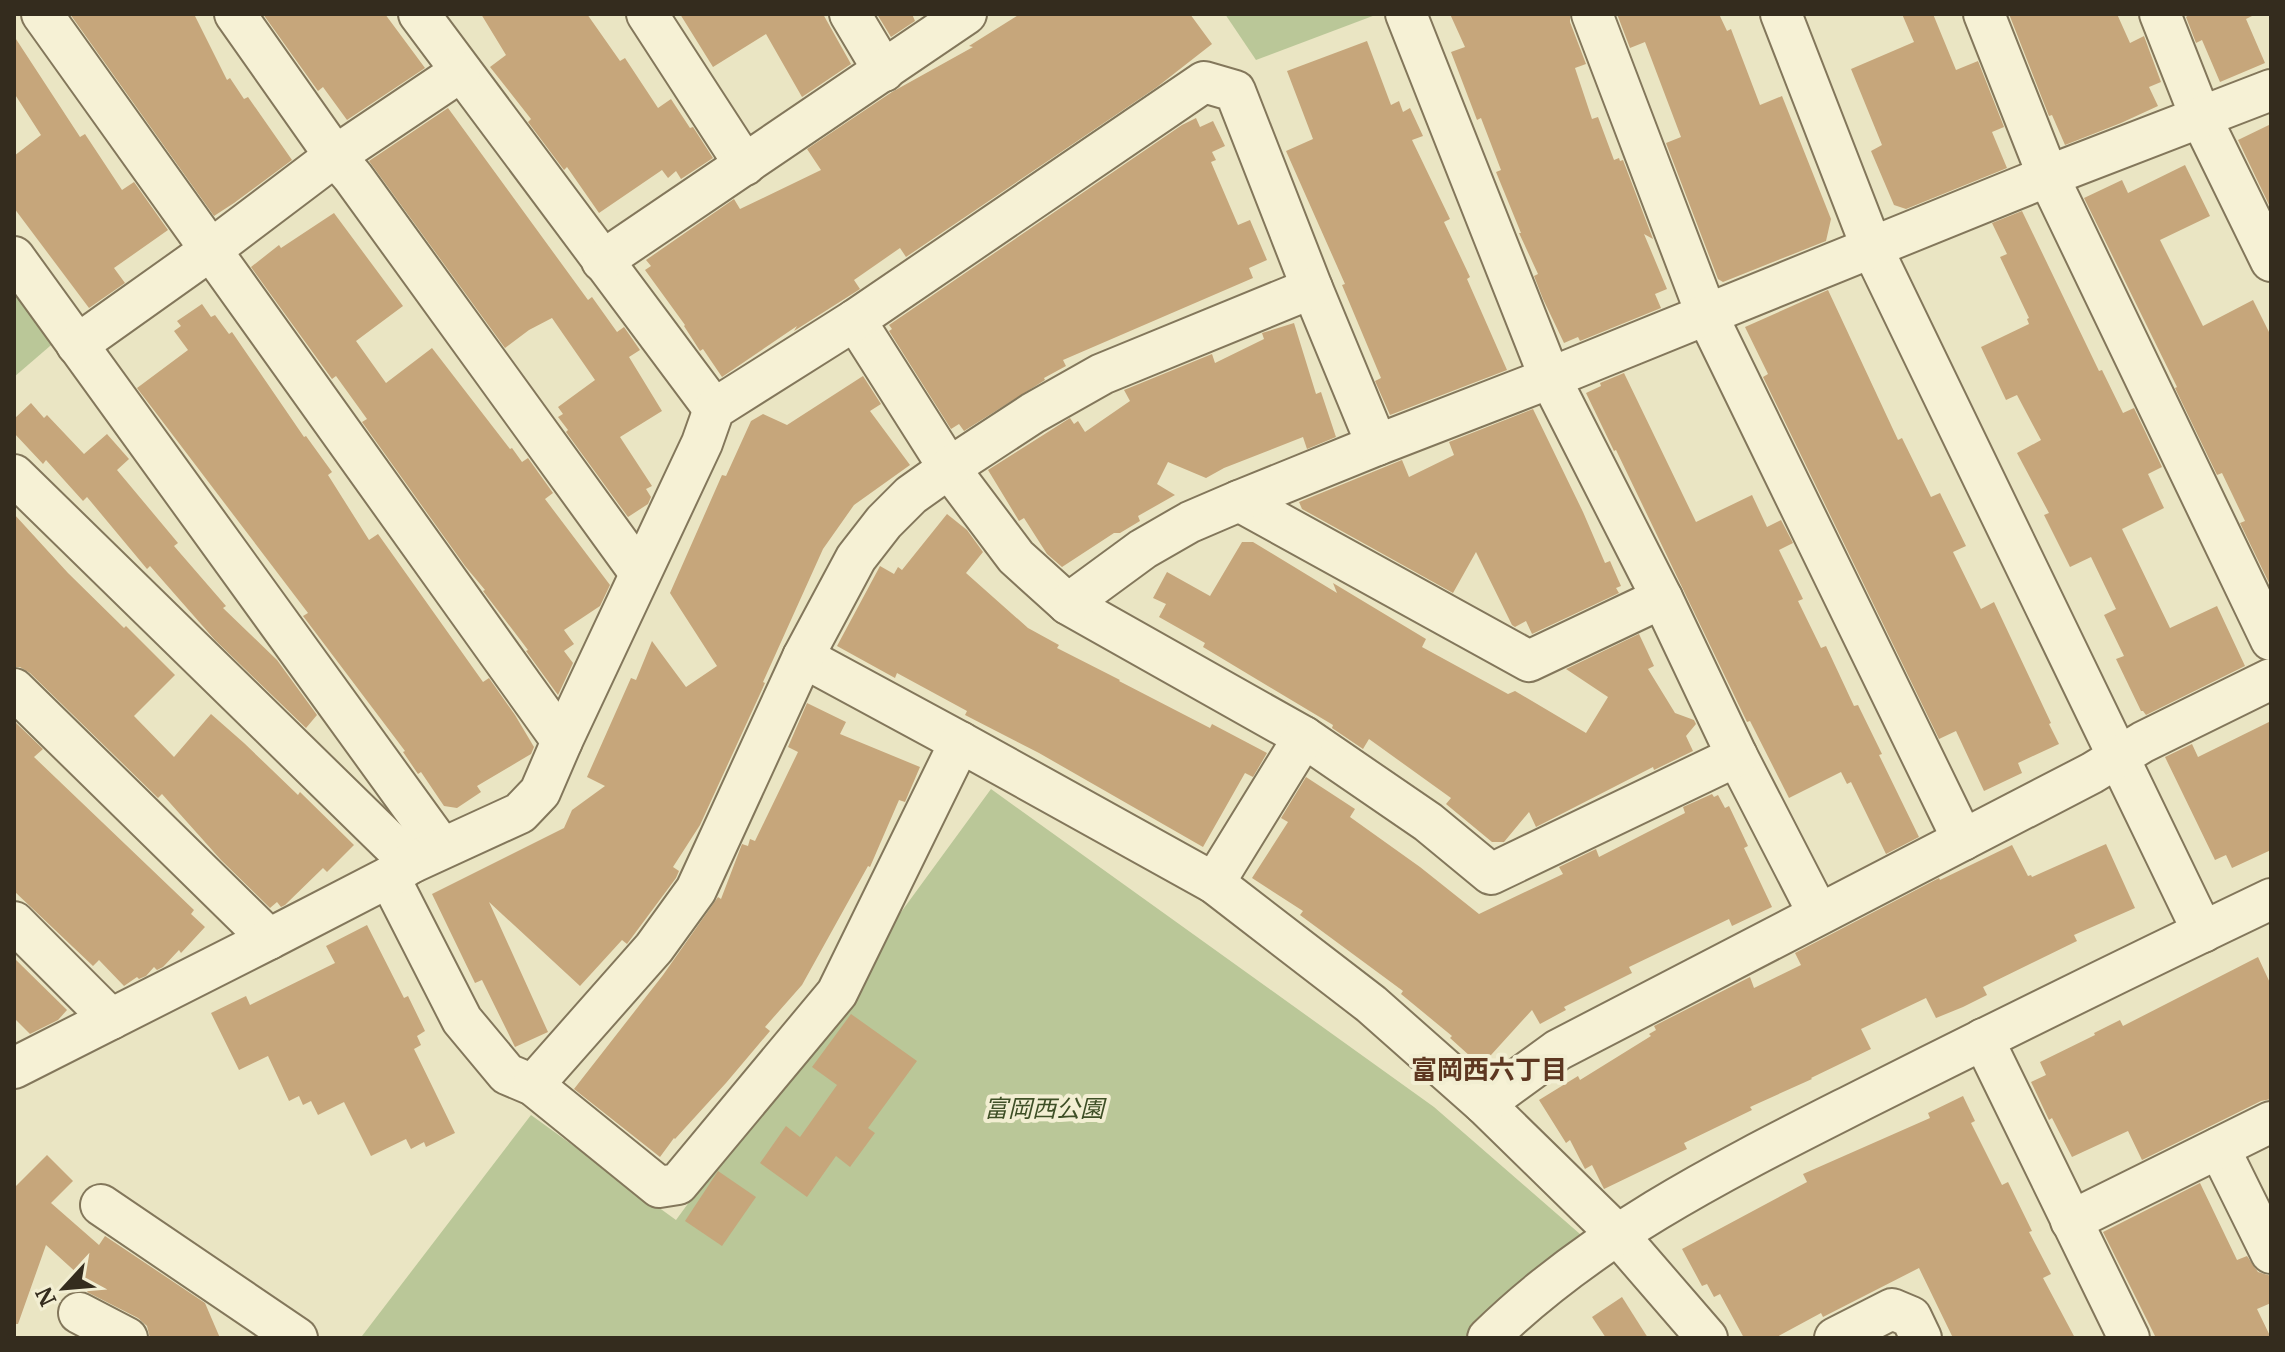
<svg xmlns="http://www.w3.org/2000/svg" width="2285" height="1352" viewBox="0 0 2285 1352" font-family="Merriweather,'Noto Sans JP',serif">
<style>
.green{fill:#bac798}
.building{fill:#c6a67b}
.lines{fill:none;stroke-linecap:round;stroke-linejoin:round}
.minor-casing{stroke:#83775b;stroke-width:44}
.minor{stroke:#f6f1d5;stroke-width:40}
.labels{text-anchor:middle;stroke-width:8;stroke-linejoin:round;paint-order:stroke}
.park-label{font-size:24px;font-style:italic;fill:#3e4f26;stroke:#f2eed2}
.neighbourhood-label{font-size:26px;font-weight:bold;fill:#5d3721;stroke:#f2eed2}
</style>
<rect width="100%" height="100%" fill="#eae5c3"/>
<!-- green -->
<g class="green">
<polygon points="1225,14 1378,14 1256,60"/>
<polygon points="14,280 57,340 14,377"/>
<polygon points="991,789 1434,1107 1588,1241 1466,1338 372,1338 362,1336 531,1115 676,1220"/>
</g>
<!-- building -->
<g class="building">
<polygon points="70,14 194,14 227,80 230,78 244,99 248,97 292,160 234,203 214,216"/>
<polygon points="263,14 385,14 425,68 347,120 323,87 318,91"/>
<polygon points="481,14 587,14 620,61 625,58 658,108 671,99 690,128 693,127 713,158 681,179 676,171 668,178 662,170 599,213 567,167 564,170 528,122 531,119 490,67 506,55"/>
<polygon points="680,14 823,14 851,64 802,97 766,34 713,67"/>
<polygon points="877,14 912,14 915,21 891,37"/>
<polygon points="1020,14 1190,14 1212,44 1157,87 906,257 900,248 854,280 860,289 794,331 797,326 722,377 703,349 700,351 684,326 685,325 645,270 651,266 646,260 734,199 740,209 821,170 807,149 892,92 973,47 969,46"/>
<polygon points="1450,14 1570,14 1570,22 1586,64 1575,68 1592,119 1598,117 1614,160 1619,158 1620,161 1623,160 1653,239 1644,234 1667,289 1655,294 1661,308 1580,341 1578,337 1564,343 1543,299 1534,276 1538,274 1519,233 1521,233 1496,172 1501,170 1481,118 1477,120 1451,52 1465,47"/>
<polygon points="1617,14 1719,14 1727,31 1731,29 1760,105 1782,96 1831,219 1826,241 1723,282 1718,279 1666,143 1681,137 1645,42 1630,48"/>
<polygon points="1902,14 1933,14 1956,70 1978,61 2004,127 1992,132 2007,168 1906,209 1894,205 1871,151 1882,145 1851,69 1914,42"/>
<polygon points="2009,14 2117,14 2130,43 2144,36 2161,82 2149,87 2158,106 2121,123 2065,145 2052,115 2049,116"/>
<polygon points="2190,14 2256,14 2246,19 2265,63 2220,82 2202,40 2196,43 2186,17"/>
<polygon points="14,36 80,137 85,134 122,190 134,182 168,230 114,268 125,283 89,308 14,208 14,156 41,135 14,93"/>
<polygon points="1367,41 1391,105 1399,101 1403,112 1410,108 1423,136 1412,140 1450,219 1444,222 1470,277 1467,279 1507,370 1390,415 1375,381 1381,378 1342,285 1345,284 1286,151 1313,139 1287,71"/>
<polygon points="448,108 588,300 592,297 617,332 624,327 640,350 629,357 662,411 620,437 652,486 646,489 651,497 648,504 628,517 566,432 568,430 558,417 563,414 558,407 595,380 552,318 529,330 505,348 369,161"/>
<polygon points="1196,118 1200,127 1213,121 1225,146 1212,152 1216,160 1211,162 1238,225 1250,220 1267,260 1249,268 1253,278 1063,360 1066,366 1044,378 1045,380 964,431 959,424 951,429 889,331 892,329 889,325 1182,125"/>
<polygon points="2271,124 2271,209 2238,140"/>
<polygon points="2185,165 2210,216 2160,240 2203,326 2253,300 2271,336 2271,587 2240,523 2245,521 2222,473 2217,475 2175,388 2177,387 2084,198 2122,180 2128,193"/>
<polygon points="2022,211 2099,371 2102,370 2123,413 2134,408 2162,467 2148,474 2164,508 2122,529 2170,628 2217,606 2245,666 2146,715 2143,711 2141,711 2116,659 2124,656 2104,615 2116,609 2091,557 2070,567 2044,515 2049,513 2017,453 2041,440 2017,395 2006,400 1981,347 2029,324 2027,319 2029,318 2000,257 2007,254 1992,223"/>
<polygon points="334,213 403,306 356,341 386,383 432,348 510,449 512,448 522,462 528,458 553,493 545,499 610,585 600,606 564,630 574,644 564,651 573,663 558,695 526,651 528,650 483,591 485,590 465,566 362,422 367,419 336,376 332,379 251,267 279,245 281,248"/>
<polygon points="1828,290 1898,440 1902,438 1931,497 1940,493 1966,546 1953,552 1981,609 1994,602 2051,723 2049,724 2059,744 2018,763 2022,773 1984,791 1956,731 1939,739 1763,377 1768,374 1745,327"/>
<polygon points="202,304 211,317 215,315 229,334 232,332 304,437 306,436 332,472 328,475 369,540 378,534 483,682 489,678 515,715 534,747 531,754 477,786 481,792 457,808 444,806 421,772 418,774 403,752 405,751 303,616 308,613 137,388 188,350 174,331 181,326 177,321"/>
<polygon points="1294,323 1316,394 1321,392 1336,437 1307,449 1303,437 1224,468 1206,478 1168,462 1157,484 1175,495 1138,516 1140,521 1120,533 1114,533 1062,567 1047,554 1024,518 1019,521 988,470 1070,418 1074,424 1078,421 1085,432 1130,401 1124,390 1212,354 1215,363 1264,339 1262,333"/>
<polygon points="1624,373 1696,522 1752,495 1767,527 1781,520 1793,543 1779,550 1803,599 1798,601 1821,648 1826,646 1854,706 1858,705 1882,754 1879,755 1919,837 1886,854 1851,782 1847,784 1841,772 1789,798 1750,721 1747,722 1616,450 1614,451 1586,393 1601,386 1600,383"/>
<polygon points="863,376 881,404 870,411 910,465 854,505 823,549 763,682 765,683 700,825 673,867 679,871 676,878 627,944 622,940 580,986 489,902 548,1032 515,1047 482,980 475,983 432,894 564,828 572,810 605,786 587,777 631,678 636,680 652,641 686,687 717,666 670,593 722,475 726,476 751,421 763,414 787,425"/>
<polygon points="31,403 44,418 47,415 84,454 107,434 129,459 117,470 178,543 174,546 226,606 223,608 277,660 317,715 306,728 215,640 150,566 147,569 87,497 83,501 46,460 43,464 14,433 14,419"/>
<polygon points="1533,409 1583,512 1605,563 1610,561 1621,586 1616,588 1619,593 1532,634 1526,621 1515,627 1512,625 1476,552 1453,593 1302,509 1299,502 1402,460 1409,477 1454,455 1449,442"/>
<polygon points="14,514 68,573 124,628 126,626 175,675 134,716 174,757 211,714 244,743 298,795 300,792 354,845 327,872 323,868 285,905 281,907 277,902 270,908 221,860 162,794 158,798 30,673 20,667 14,667"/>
<polygon points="947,514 967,530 983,552 966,573 1028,628 1059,645 1057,648 1120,680 1119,681 1210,728 1212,724 1267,753 1253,777 1245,773 1203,847 1039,753 965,715 967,711 897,673 895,678 837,646 880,566 894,574 898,567 902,570"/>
<polygon points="1242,542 1253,542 1337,593 1333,583 1426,639 1422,647 1508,694 1515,691 1586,733 1608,697 1566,669 1639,634 1654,666 1648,669 1675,713 1694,720 1696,724 1686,736 1693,751 1654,770 1653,767 1536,827 1529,812 1504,842 1492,842 1446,804 1451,798 1369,739 1363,749 1332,728 1333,725 1203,647 1205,643 1159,617 1166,604 1153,598 1167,572 1210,596"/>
<polygon points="807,703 846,722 840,734 920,767 905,802 899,800 870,867 868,866 802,985 765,1027 770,1031 726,1083 675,1139 674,1138 660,1157 574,1089 663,975 718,897 721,899 742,844 748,846 750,839 755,841 798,752 788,747"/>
<polygon points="14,721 43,749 34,757 194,910 191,914 205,927 181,953 179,950 163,967 157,970 154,967 146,976 139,979 137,977 124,986 99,960 93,966 14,891"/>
<polygon points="2271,721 2271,850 2232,868 2226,855 2215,860 2165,757 2192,744 2198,757"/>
<polygon points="1306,777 1355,809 1350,817 1420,867 1479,914 1563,874 1559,867 1596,849 1599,857 1685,813 1683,807 1712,794 1714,797 1718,795 1725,808 1729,806 1748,846 1744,848 1772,907 1732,926 1729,919 1629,967 1632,973 1564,1007 1566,1010 1540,1024 1532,1010 1481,1066 1450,1038 1452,1036 1401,994 1403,991 1300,915 1303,911 1252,878 1288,822 1281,818"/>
<polygon points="2106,844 2135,908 2074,935 2077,941 1983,987 1987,995 1963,1007 1936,1018 1926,998 1861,1029 1871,1049 1811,1078 1812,1079 1750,1107 1752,1110 1684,1143 1687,1149 1604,1189 1592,1165 1585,1169 1570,1140 1566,1143 1539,1100 1578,1076 1580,1080 1651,1036 1649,1034 1656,1030 1654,1026 1750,977 1754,988 1801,965 1795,953 1939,878 1940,880 2012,845 2028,876 2031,875 2032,877"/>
<polygon points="367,925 404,998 408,996 425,1031 417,1036 421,1045 414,1049 455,1133 426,1147 424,1142 411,1149 406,1139 371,1156 344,1102 318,1115 311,1101 303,1105 299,1096 289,1101 268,1056 239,1070 211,1013 246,996 250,1005 335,963 326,946"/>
<polygon points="2258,957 2271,985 2271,1099 2261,1101 2142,1160 2128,1131 2072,1157 2052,1118 2049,1120 2031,1082 2046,1075 2040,1062 2095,1035 2094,1033 2120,1020 2123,1026"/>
<polygon points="14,958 67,1010 58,1020 30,1034 14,1018"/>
<polygon points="851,1014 917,1061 868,1128 875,1133 850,1167 836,1156 807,1197 760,1163 786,1126 800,1137 837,1085 812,1067"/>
<polygon points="1963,1096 1975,1121 1971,1123 2002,1185 2008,1182 2032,1231 2029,1232 2051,1274 2043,1278 2075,1338 1953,1338 1919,1268 1823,1317 1821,1313 1775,1338 1744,1338 1720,1294 1714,1297 1707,1284 1702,1286 1682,1249 1807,1182 1803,1174 1930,1118 1928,1113"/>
<polygon points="47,1155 73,1181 51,1203 99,1245 105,1236 205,1303 220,1338 150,1338 147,1326 138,1318 87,1292 91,1286 46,1245 18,1324 14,1324 14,1188"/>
<polygon points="718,1171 756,1197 722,1246 685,1221"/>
<polygon points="2200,1183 2237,1260 2247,1256 2258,1272 2271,1276 2271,1303 2257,1309 2271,1338 2156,1338 2103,1232"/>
<polygon points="1622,1297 1648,1338 1606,1338 1592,1317"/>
</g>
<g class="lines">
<defs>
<g id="minor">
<polyline points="42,14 562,741"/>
<polyline points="235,14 335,156 353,177 640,573"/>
<polyline points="419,14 714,409"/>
<polyline points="647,14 745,165"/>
<polyline points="850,14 884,71"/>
<polyline points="1406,14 1550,378 1662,598 1737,756 1818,913"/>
<polyline points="1592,14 1706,313 1963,840"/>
<polyline points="1781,14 1872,248 2203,932"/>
<polyline points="1984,14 2048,176 2271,640"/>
<polyline points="2160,14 2201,118 2271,261"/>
<polyline points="14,257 442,848"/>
<polyline points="602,261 966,14"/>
<polyline points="855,320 949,468 1016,557 1068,604 1304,737 1428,822 1491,874 1737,756"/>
<polyline points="77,345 212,249 335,156 460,72"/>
<polyline points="14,475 411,863"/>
<polyline points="1239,501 1529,661 1662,598"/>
<polyline points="1068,604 1143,549 1190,522 1239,501 1377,445 1550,378 2048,176 2271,90"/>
<polyline points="803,657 960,742 1214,883 1371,1004 1484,1104 1617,1234 1707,1338"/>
<polyline points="14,689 269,939"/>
<polyline points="389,877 462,1020 507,1074 533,1085 659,1187 678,1184 837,993 960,742"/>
<polyline points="1214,883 1304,737"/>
<polyline points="14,922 111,1019"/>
<polyline points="1983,1039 2129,1338"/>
<polyline points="14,1068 269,939 389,877 411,863 520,813 540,792 562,741 702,443 714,409 855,320 1204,82 1235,91 1312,288 1377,445"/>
<polyline points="533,1085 654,948 696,890 803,657 856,558 884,522 911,495 949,468 1033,413 1102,374 1312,288"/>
<polyline points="1484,1104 1558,1050 2092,773 2143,742 2271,679"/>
<polyline points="2219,1148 2271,1253"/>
<polyline points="101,1205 297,1338"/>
<polyline points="2071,1221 2271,1122"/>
<polyline points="79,1313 127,1338"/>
<path d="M1488,1338C1596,1232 1730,1167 1864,1099C1999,1031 2135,964 2271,899"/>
<polyline points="1835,1338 1892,1309 1911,1317 1921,1338"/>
</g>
</defs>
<!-- minor casing -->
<use href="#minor" class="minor-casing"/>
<!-- minor -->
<use href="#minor" class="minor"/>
</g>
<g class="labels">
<!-- park labels -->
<g class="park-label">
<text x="1044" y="1117">富岡西公園</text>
</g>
<!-- neighbourhood labels -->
<g class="neighbourhood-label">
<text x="1489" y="1079">富岡西六丁目</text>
</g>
</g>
<!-- border -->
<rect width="2285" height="1352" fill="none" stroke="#342c1e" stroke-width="32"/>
<!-- north arrow -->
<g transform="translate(64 1288) rotate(244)" stroke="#f2eed2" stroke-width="6" paint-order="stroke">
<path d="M0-6L14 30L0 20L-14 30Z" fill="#342c1e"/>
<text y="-12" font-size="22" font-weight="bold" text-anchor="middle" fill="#342c1e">N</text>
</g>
</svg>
